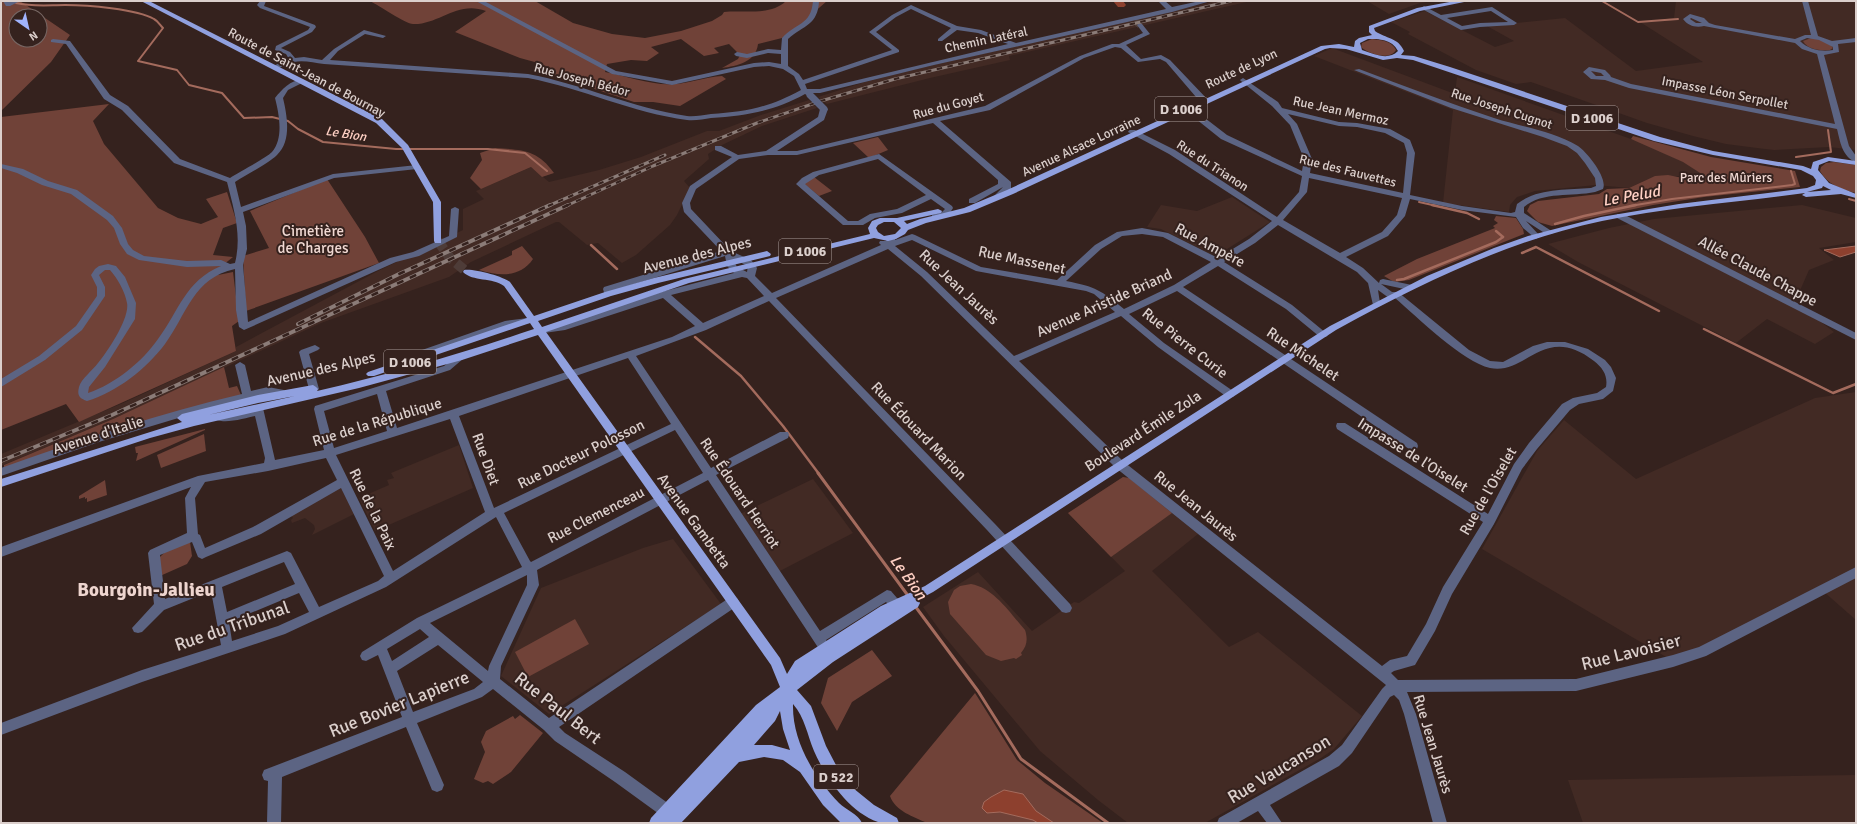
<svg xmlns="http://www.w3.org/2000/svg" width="1857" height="824" viewBox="0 0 1857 824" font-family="Signika,sans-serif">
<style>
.built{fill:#422a24}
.green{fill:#704238;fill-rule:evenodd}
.water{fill:#8d402e;stroke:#a46b5d}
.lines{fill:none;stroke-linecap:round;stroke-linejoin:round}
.stream-far2{stroke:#a46b5d;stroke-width:2}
.stream-far1{stroke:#a46b5d;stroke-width:2.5}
.stream{stroke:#a46b5d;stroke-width:3}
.river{fill:#8d402e;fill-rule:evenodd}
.minor-tunnel{stroke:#4e3c38;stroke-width:7;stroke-dasharray:7 3.5;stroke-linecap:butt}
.major-tunnel{stroke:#4e3c38;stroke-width:10;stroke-dasharray:10 4.5;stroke-linecap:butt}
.minor{fill:#5c6483;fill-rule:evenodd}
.major{fill:#90a0df;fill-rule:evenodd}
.rail-far1-casing{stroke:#8b7c78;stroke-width:3}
.rail-casing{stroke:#8b7c78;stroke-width:4}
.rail-far1{stroke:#35221e;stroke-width:2;stroke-dasharray:5.5;stroke-linecap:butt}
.rail{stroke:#35221e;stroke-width:2.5;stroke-dasharray:7;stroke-linecap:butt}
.minor-bridge{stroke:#5c6483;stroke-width:7}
.labels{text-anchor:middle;stroke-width:4;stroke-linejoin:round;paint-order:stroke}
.far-street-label{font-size:13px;fill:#dbcfcc;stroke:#35221e}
.far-water-label{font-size:13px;font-style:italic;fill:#ffd0c4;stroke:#35221e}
.far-park-label{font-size:13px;fill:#f1d9d3;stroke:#35221e}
.shield{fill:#35221e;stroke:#a99b98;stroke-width:1}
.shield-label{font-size:14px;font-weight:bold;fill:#dbcfcc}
.park-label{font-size:15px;fill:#f1d9d3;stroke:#35221e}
.street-label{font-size:15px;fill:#dbcfcc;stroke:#35221e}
.water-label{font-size:16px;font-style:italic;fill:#ffd0c4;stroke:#35221e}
.near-street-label{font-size:18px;fill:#dbcfcc;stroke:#35221e}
.district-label{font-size:19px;font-weight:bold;fill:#eed5cf;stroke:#35221e}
</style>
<rect width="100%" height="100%" fill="#35221e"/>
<!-- built -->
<g class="built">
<polygon points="1216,1 1251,1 1009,56 1010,60 930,78 827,104 818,97 865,82 929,66"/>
<polygon points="1367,1 1434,1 1420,3 1389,14"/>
<polygon points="1676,1 1856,1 1856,150 1829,147 1774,150 1757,148 1726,144 1693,136 1647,123 1531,82 1516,84 1476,70 1408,34 1410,32 1391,22 1425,11 1495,47 1514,41 1487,26 1565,18 1636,71 1703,62 1640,22 1674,18"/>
<polygon points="1332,48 1455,94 1457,77 1645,144 1688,164 1708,178 1693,180 1677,176 1651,178 1629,188 1596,185 1535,191 1517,197 1510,205 1509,212 1443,203 1453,110 1314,56"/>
<polygon points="809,100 817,108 762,126 722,145 708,154 709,159 684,181 690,188 677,215 670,225 636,255 622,263 598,243 587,245 559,222 556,222 471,262 449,277 321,323 113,419 1,466 1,454 123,403 236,351 236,347 378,271 463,230 463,209 484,199 476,191 531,167 549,182 599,170 641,157 707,131 719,131 761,115"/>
<polygon points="1232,197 1270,222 1219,254 1211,254 1161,229 1147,227 1161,205 1197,211"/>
<polygon points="1802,205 1856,218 1856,242 1819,248 1834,260 1809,270 1795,302 1834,332 1815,344 1767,319 1736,343 1578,262 1548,244 1609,228 1654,219"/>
<polygon points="1856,392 1856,620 1823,591 1673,661 1482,549 1537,451 1564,420 1636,479 1815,398"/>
<polygon points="459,445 473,488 375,531 359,498 389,485 387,480 394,478 391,473"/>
<polygon points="1123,477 1129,478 1198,534 1152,571 1229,647 1258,632 1362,716 1334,749 1321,758 1205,823 1128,823 1098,800 1040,751 944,636 923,607 978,572 1032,631 1074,602 1079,603 1125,571 1068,513"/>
<polygon points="813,479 853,533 778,572 740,514"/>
<polygon points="341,486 344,491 343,492 354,514 312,535 315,529 314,525 305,518 292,523 291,520 293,518 290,514"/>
<polygon points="673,539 721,604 549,714 501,676 541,588 643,548"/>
<polygon points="1855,775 1856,823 1583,823 1568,780"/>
</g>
<!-- green -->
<g class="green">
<path d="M1,1H20L70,35L51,62L1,111ZM16,16H40V40H16Z"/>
<path d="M370,1H535L573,23L612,34L645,38L681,31L712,21L722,15L724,12C743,10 771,16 786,1H827L812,14L808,21L782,38L758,44C756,62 737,66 722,68L738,59L740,55L729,44L714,48L719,53L704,56L681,39L651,47L659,53L647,61L631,60L607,64L605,72C627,76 652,86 675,84C690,83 706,77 722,76L726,79L680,106L653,102H634L555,76L542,64L520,58L455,32L486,11C457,0 439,25 413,24C406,24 378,5 370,1Z"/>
<path d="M1811,38C1818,39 1829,41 1833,48L1830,50C1821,51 1808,50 1803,41Z"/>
<path d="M1372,39C1381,40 1392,41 1396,50C1389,61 1369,54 1361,47L1362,43Z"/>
<polygon points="109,104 93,121 104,144 158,208 178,218 201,224 218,217 206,199 227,192 237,223 223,228 213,255 233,257 208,277 233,272 239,321 232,326 236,351 79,422 66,404 1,430 1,117"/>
<polygon points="1633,136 1711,157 1795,171 1800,187 1704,197 1653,205 1552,226 1538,222 1527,211 1530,205 1538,201 1599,194 1607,189 1629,188 1655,176 1668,175 1693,180 1708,178 1683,162 1631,139"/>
<polygon points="878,137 888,150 869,158 853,143"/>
<path d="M495,148C522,150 537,149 554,173L542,177L531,167L481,189L470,178L482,160L480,153Z"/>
<path d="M1834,162L1856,165V193C1842,190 1827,184 1820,171L1821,167L1826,163Z"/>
<polygon points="814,177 832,191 819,196 802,182"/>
<polygon points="327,179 365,237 379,263 246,311 243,256 269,248 250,211"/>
<polygon points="1496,216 1516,218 1523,229 1524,234 1409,280 1394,282 1384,276 1417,259 1495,228 1493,226 1498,223 1494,220"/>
<path d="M522,246L533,259C520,278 499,276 479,270L512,255V251Z"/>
<polygon points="224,367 229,388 237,386 241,395 4,469 4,465 113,419"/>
<polygon points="205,429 205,430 136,461 138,453 136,453 135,447"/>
<polygon points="204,434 206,451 161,468 157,455"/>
<polygon points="1123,477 1129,478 1172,513 1111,557 1068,513"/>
<polygon points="105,480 107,495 87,502 87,498 85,499 85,497 79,499 79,496"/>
<polygon points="190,542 192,556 187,564 160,576 158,559 165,552"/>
<path d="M971,584C994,588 1010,613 1025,630C1028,639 1027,646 1021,653L1022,655L1016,659L1014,658L1001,661L986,655L950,614L948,602L954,590L960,586Z"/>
<polygon points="575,619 589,644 528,677 515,652"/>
<polygon points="872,650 892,676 852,702 837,731 821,703 828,678"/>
<path d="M975,693L1017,760L1045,783L1103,823H927C914,817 895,811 890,796Z"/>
<polygon points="520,715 543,733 511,772 493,784 488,781 483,783 474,779 485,752 481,742 486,731 513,716 515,719"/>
</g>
<!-- water -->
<g class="water">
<polygon points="1856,246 1856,252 1840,257 1824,250"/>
<polygon points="1004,790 1023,794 1036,811 1054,823 1038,823 1033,820 1000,812 987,813 982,808 984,802 991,797"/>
</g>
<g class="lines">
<!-- stream-far2 -->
<g class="stream-far2">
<polyline points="1602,1 1638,22 1678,19"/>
<path d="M16,3C33,7 49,5 65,5C87,5 137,9 154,19C158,21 160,25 163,28L138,61L177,70L189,85L222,93L244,118L272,117L288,121L298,129L323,142L396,149H488L525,153L547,171"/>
<polyline points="1796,157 1831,152 1828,130"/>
<polyline points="1849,199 1856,201"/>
<polyline points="1419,202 1437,206"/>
<polyline points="1630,206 1672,199 1792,185 1795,184 1791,171"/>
</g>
<!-- stream-far1 -->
<g class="stream-far1">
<polyline points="1432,205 1467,213 1479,219"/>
<polyline points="1555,224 1584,216 1636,205"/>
<polyline points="1496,231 1503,237"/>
<polyline points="591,245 617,269"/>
<polyline points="1522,253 1536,247 1659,311"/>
<polyline points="1397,280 1404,279 1496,242 1503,237"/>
<polyline points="1704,329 1833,393 1856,384"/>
<polyline points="695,337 741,376 783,426 819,474"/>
</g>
<!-- stream -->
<g class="stream">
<polyline points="818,473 909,597"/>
<polyline points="915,606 978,691 1021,759 1108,823"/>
</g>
<!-- river -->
<polygon class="river" points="1113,1 1123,1 1126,5 1124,7 1118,7"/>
<!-- minor-tunnel -->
<polyline class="minor-tunnel" points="1135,21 1140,25"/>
<!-- major-tunnel -->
<polyline class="major-tunnel" points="438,241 450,258 467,272"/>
<!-- minor -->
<g class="minor">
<polygon points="3,1 20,1 10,6 6,6"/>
<path d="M260,1H266L264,6L315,25L316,27L312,32L281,48L290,52L295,58L304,57L322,60L334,49L364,30L386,36L383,38L365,34L338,51L330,60L528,74C582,84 632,108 687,116C694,117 703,115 711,114C746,112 770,107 801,90L794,76L783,69L769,66L754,67L672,85L612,74L476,1H484L616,71L672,81L754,63L769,62L781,64V54L768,53L747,58L736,56L734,54L737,52L747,54L768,49L781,50L782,38C795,23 811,26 813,1H819C818,25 804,25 788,39V66L799,74L803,80L892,50L869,32L892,15L911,5L957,26L981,30L1016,43L1166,9L1158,1H1165L1172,7L1200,1H1211L1172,12L934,65L820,93H812L814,95L810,97L805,94C774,111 746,116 711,118C704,119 695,121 687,120C633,113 581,88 528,78L324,64C314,63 304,60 294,62C287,64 280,69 273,68V66L289,59L286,54L275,50L276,46L308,30L310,27L260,8L257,5ZM911,9L951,28L938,39V41H942L957,30L978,33L1008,44L820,89H807L805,84L899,52V50L876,32L896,17Z"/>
<path d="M1802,1H1808L1818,36L1832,41L1856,38V42L1838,44L1839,52L1824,55L1849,146L1856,156V162C1842,157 1840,141 1837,129L1629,88L1605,80L1591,79L1583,72L1589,67L1605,70L1610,75L1611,77L1631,84L1835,124L1817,54L1802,49L1795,43L1704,26C1696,28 1688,26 1683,19L1690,14L1704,18L1709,23L1715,25L1795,39L1805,35H1811ZM1691,18L1702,23H1696L1690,19ZM1807,38L1819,40L1833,47V50C1822,52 1809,50 1800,41ZM1591,71L1601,73L1604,76H1596Z"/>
<path d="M1424,6L1441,15L1492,7L1517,23L1514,25L1480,27L1461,30L1422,9L1421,8ZM1491,11L1508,22L1480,23L1462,26L1447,18Z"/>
<path d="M1140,23L1142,24L1150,34L1126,45L1141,59L1161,55L1170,60L1208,100V104H1202L1166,62L1160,59L1138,62L1121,48L1115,47L1084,58L990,110L940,121L1011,182V190L997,199L993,197L1003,187L975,203H969V199L998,184V180L933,123L797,155H768L739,159L696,189L690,203L691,209L725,245L733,252L751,260L757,268L755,276L772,293L881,245L879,243L880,241H886L889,236H895V240L912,234L915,235L981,267L1057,280L1095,245L1117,232L1142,228L1168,233L1218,258L1249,239L1272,221L1169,154L1128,132L1129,130H1135L1175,150L1277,217L1299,192L1302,176L1221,139L1181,107L1188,105L1227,135L1302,171L1304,159L1290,125L1272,106L1241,81L1240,80L1243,78L1278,102L1282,108L1339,122L1357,123L1390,129L1410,140L1415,153L1410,195L1462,206L1511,213L1515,212L1517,204C1537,188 1567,190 1591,188L1596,186L1595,178L1585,163L1577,153L1567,146L1543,137L1451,108L1354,70L1359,69C1404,86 1449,103 1494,118C1522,127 1553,131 1578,146C1587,152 1608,178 1603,189L1595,192C1572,197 1543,191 1524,207V213L1553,232L1552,234H1546L1526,221L1540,236L1536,239L1523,228L1516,217L1462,210L1410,199L1405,216L1388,236L1346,257L1363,268L1379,283L1380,280L1383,279L1412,285L1413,287L1409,290L1381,284L1392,292H1398L1469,350L1490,361L1503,362L1533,346L1547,342H1565L1588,349L1605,360L1611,367L1616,378L1613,391L1603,399L1579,404L1570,410L1537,449L1522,469L1494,524L1452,594L1435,631L1415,665L1394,671L1391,673L1398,680L1576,679L1673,655L1699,647L1856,567V578L1706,656L1673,667L1576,691L1407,692L1416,714L1447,823H1433L1404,714L1399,700L1394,695L1390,697L1352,753L1339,766L1270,805L1282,823H1267L1258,811L1237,823H1217L1219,818L1329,756L1342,745L1382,689L1386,685L1116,468L921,276L888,249L776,298L995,524L1070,604L1072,608L1070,612L1066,613L1062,612L987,530L769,301L706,330L636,356L711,468L780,432H788L789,435L788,438L716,475L820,631L887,590L891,591L897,598L905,600L907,604L905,608C897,610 891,608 886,602L826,640L831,648L829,652L825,653L821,652L708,480L537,570L539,585L501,666L500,679L549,718L729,598L733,597L737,598L739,602L737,606L559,727L565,733L625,772L676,809L678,814L676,819L671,821L666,819L615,782L555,741L544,730L493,689L482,697L417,723L444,785L442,790L437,792L432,790L406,727L282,777L281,823H267L268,781L264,780L262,775L264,770L402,717L378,655L366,661L362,660L360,656L362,652L417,618L522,567L496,517L386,587L285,634L142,682L1,735V723L142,670L221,645L211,591L164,610L142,632L138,633L134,632L132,628L154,604L148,553L150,550L187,533L185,498L191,487L1,557V547L198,476L264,463L265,458L255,416C246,418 219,426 213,417L214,414L234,413L259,407L263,408L275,460L324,450L314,409L315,406L444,366L459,355L464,358L450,370L386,391L397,428L672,337L695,326L663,298L565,330L544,333L539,330L544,327L561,325L661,292L734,273L727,266L725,256L612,291L611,296H605L603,289L604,287L721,251L684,212L682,203L690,186L732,157L715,150V146H721L738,155L766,151L818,117L820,109L824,107L828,109L824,120L777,151H797L985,106L1080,56L1112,44H1119L1143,33L1137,25ZM1288,114L1339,126L1357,127L1385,133L1404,143L1407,153L1403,193L1310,173L1312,159L1297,124ZM1309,178L1402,198L1397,215L1382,232L1340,253L1283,220L1307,192ZM1278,225L1357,272L1368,283L1373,305H1379L1380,303L1378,290L1389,298H1395C1417,317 1463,362 1490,368C1526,376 1544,322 1594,361C1603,368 1608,376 1606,387L1597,393L1573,398L1562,404L1529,443L1514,464L1488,514L1345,423H1337L1336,426L1337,429L1483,522L1443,587L1426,624L1407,656L1390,660L1382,666L1124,462L1019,361L1121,316L1158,347L1227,397H1233L1235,394L1233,391L1164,343L1129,314L1177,291L1409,449H1417L1418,446L1417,443L1183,287L1218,266L1286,309L1320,337H1326L1328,335L1326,333L1292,305L1224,262L1255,243ZM1142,234L1163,237L1211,262L1174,285L1124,309C1100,290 1097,287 1066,281L1101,249L1122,236ZM912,240L976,271L1086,291L1094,294L1115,312L1014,356L927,272L895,246ZM733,259L748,266L747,272L737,267ZM742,277L747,278L764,296L703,323L671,295ZM628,358L671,424L494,508L459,416ZM377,394L387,431L334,448L324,411ZM450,419L485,512L393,571L336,455ZM675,430L703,473L531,562L530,561L504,513ZM326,458L337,480L253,527L205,548L200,535L198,534L195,498L205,482L268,471ZM341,488L384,576L378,581L319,607L291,553L287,551L165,599L160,555L192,542L198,557L202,559L206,557L261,534ZM284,562L295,584L227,612L222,587ZM527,575V585L489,666L488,671L430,623ZM299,593L309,612L278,626L232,641L229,622ZM420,629L429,637L392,661L387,649ZM438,645L483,682L474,689L413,712L397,671Z"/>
<path d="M53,39L70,41L110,95L128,106L180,159L230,178C239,172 266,158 272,152C284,138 279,114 275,98C282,89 293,78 304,80V82L288,90L283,98C287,115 292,141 277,155C268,164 247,174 235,182L241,207L333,174L417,165L421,167L417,169L334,178L243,212L246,226L247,249L243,265L248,322L390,258L413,252L449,236L451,209L455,207L459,209L457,237L419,256L396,262L244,330L239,327L236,310L235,269C193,278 187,314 165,344C146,369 117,392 87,401C79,398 77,395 79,387C81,379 93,370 98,363C108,351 130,318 127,303C125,291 117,278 110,270H105L99,275L105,287V296L82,330L45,360L1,387V379L39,356L76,326L97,296V287L91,275L95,269L99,266L108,264L116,266L125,277L136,303L135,319L105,367L89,387L88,393C115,384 142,362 158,339C179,311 185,281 221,266L187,267L139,260L127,254L120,244L114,228L107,220L71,194L42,185L17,173L1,168V164L23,169L48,181L77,190L113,216L122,228L128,244L133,250L144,256L187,261L221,260L230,264L235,263C242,235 234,210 227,182L174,163L122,110L104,99L66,44L51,42V40Z"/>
<path d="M879,154L952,206L953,208L948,216L935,219H932V215L942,212L945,209L931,199L902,213L875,218L863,225H843L796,184L802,178L813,172ZM878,159L926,195L897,209L870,214L858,221H848L805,184L819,175Z"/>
<polygon points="1617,214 1623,214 1856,333 1856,340 1617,218"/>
<polygon points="528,318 531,319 533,321 531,323 509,326 408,361 391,371 386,368 402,357 505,321"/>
<polygon points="315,345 320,348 318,350 309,354 319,389 314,393 309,389 299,352 301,350"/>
<path d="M240,362L245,365L251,391L268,387L289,391L291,393L289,395H268L205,410L102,441L1,476V468C80,440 160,413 242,394L235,365Z"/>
</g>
<!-- major -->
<g class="major">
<polygon points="141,1 149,1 382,119 408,145 441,202 441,243 435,243 434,241 433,202 402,148 376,123"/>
<path d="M1455,1H1469L1420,11L1374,28L1375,31C1386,39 1398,37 1404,51L1401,55L1414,56L1450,67L1660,137L1713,151L1803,166L1811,169L1813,162L1828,157L1856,161V165L1829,161L1819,165L1818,170L1829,183L1856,194V198L1841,194L1806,197L1802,195L1805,193C1738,202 1669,207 1602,221C1507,241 1420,284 1336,330L933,592L918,600L920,603L918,607L833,662L797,690L811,706L826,746L837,767L853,788L874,805L897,818L899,823C893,823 883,824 878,822C849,812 826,778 814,751C807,734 805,718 793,704C792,741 814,777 839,803C846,810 858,814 862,823H842L840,822L823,805L800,772L783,760L764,757L739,762L681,823H649L651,818L756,705L780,687L771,665L538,335L462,360L359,388L194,426L150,438L1,487V479L182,422L177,418L182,414L258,395L313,385L316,387L318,389L317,391C391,374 463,353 534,329L530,323L374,376H368L366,374L368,372L527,318L504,286C492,277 473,282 463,272L464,270C472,268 503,276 510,282L534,316L605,292L654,278L767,251L771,254L770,256L658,283L611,296L538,321L542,327L684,279L870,234L868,228L872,221L880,218H897L938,209L942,211L941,213L904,221L907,224L920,219L964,208L1007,190L1321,46L1339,44L1354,47L1355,41L1359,38L1372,35L1369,32V26L1417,8ZM1368,39C1379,39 1392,39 1398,51C1388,61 1374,54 1362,50L1360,43ZM1330,48L1346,49L1383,60L1397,58L1413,60L1654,141L1713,155L1801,170L1813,176L1816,180L1815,185L1807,188L1679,204L1601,217L1528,236L1494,248L1427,276L1330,326L925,586L881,606L795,661L787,674L780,658L546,332L689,283L874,238L888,241L896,239L905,234L908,230L926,223L970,212L1013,194L1325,49ZM1823,186L1831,190L1807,192L1822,188ZM884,222H894L901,228L895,234L884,236L878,232L876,228L878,225ZM295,396L208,415L258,403ZM780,711L783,729L790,750L772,745H754L775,721Z"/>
</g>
<defs>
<g id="rail-far1">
<polyline points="548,206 665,155"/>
<polyline points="566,206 653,166 757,123 821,101 895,79 1231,1"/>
</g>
<g id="rail">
<polyline points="298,324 399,274 550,205"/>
<polyline points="1,461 112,415 568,205"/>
</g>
</defs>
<!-- rail-far1 casing -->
<use href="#rail-far1" class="rail-far1-casing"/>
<!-- rail casing -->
<use href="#rail" class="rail-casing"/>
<!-- rail-far1 -->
<use href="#rail-far1" class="rail-far1"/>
<!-- rail -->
<use href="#rail" class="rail"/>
<!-- minor-bridge -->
<polyline class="minor-bridge" points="810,95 824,109"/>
</g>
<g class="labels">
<!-- far-street labels -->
<g class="far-street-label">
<text transform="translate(986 39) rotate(-12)" y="5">Chemin Latéral</text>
<text transform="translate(1241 68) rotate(-25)" y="5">Route de Lyon</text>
<text transform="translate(307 72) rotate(28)" y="5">Route de Saint-Jean de Bournay</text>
<text transform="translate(582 79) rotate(15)" y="5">Rue Joseph Bédor</text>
<text transform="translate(1725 92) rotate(11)" y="5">Impasse Léon Serpollet</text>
<text transform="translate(948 105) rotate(-15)" y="5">Rue du Goyet</text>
<text transform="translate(1502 108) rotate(18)" y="5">Rue Joseph Cugnot</text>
<text transform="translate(1341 110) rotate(12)" y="5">Rue Jean Mermoz</text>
<text transform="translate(1081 145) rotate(-25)" y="5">Avenue Alsace Lorraine</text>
<text transform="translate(1213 165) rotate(33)" y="5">Rue du Trianon</text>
<text transform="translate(1348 170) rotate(14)" y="5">Rue des Fauvettes</text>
</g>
<!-- far-water labels -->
<g class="far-water-label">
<text transform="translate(346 133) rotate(9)" y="5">Le Bion</text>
</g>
<!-- far-park labels -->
<g class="far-park-label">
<text x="1726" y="182">Parc des Mûriers</text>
</g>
<!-- shield labels -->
<g class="shield">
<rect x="1155" y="97" width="52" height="24" rx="3"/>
<rect x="1566" y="106" width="52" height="24" rx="3"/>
<rect x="779" y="239" width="52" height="24" rx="3"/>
<rect x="384" y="350" width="52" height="24" rx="3"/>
<rect x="814" y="765" width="44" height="24" rx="3"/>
</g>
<g class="shield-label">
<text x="1181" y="114">D 1006</text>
<text x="1592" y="123">D 1006</text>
<text x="805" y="256">D 1006</text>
<text x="410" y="367">D 1006</text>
<text x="836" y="782">D 522</text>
</g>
<!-- park labels -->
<g class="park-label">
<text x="313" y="236">Cimetière<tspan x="313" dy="17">de Charges</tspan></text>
</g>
<!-- street labels -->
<g class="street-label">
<text transform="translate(1210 245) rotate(28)" y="5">Rue Ampère</text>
<text transform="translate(697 255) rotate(-14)" y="5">Avenue des Alpes</text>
<text transform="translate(1022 260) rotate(12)" y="5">Rue Massenet</text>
<text transform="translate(1758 271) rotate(28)" y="5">Allée Claude Chappe</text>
<text transform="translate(959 287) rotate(43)" y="5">Rue Jean Jaurès</text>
<text transform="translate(1104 303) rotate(-24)" y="5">Avenue Aristide Briand</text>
<text transform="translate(1185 343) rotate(38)" y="5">Rue Pierre Curie</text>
<text transform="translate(1303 354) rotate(34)" y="5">Rue Michelet</text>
<text transform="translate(321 369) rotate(-13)" y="5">Avenue des Alpes</text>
<text transform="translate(377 422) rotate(-17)" y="5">Rue de la République</text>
<text transform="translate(919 431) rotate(46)" y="5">Rue Édouard Marion</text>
<text transform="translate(1143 431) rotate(-33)" y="5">Boulevard Émile Zola</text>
<text transform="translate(98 435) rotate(-18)" y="5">Avenue d'Italie</text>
<text transform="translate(581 454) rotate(-26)" y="5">Rue Docteur Polosson</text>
<text transform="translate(1413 455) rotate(32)" y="5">Impasse de l'Oiselet</text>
<text transform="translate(486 459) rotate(70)" y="5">Rue Diet</text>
<text transform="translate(1488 491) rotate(-60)" y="5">Rue de l'Oiselet</text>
<text transform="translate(740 493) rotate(56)" y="5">Rue Édouard Herriot</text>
<text transform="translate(1196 506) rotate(39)" y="5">Rue Jean Jaurès</text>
<text transform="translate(373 509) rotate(64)" y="5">Rue de la Paix</text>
<text transform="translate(596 515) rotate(-27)" y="5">Rue Clemenceau</text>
<text transform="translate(694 521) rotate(54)" y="5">Avenue Gambetta</text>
<text transform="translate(1433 744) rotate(73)" y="5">Rue Jean Jaurès</text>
</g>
<!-- water labels -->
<g class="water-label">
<text transform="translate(1631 195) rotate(-10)" y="6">Le Pelud</text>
<text transform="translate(909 577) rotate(54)" y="6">Le Bion</text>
</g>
<!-- near-street labels -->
<g class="near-street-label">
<text transform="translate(232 626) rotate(-19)" y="6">Rue du Tribunal</text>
<text transform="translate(1631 652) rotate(-14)" y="6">Rue Lavoisier</text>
<text transform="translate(399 704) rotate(-22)" y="6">Rue Bovier Lapierre</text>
<text transform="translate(558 708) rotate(38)" y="6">Rue Paul Bert</text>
<text transform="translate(1279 769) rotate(-31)" y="6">Rue Vaucanson</text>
</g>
<!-- district labels -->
<g class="district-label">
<text x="146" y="596">Bourgoin-Jallieu</text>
</g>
</g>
<!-- border -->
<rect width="1857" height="824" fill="none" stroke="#dbcfcc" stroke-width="4"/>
<!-- north arrow -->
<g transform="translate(28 28) rotate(146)"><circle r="19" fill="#35221e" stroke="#776764"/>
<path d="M0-3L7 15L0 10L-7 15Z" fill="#a0b3fd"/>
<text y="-6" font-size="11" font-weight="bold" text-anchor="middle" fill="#dbcfcc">N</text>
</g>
</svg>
